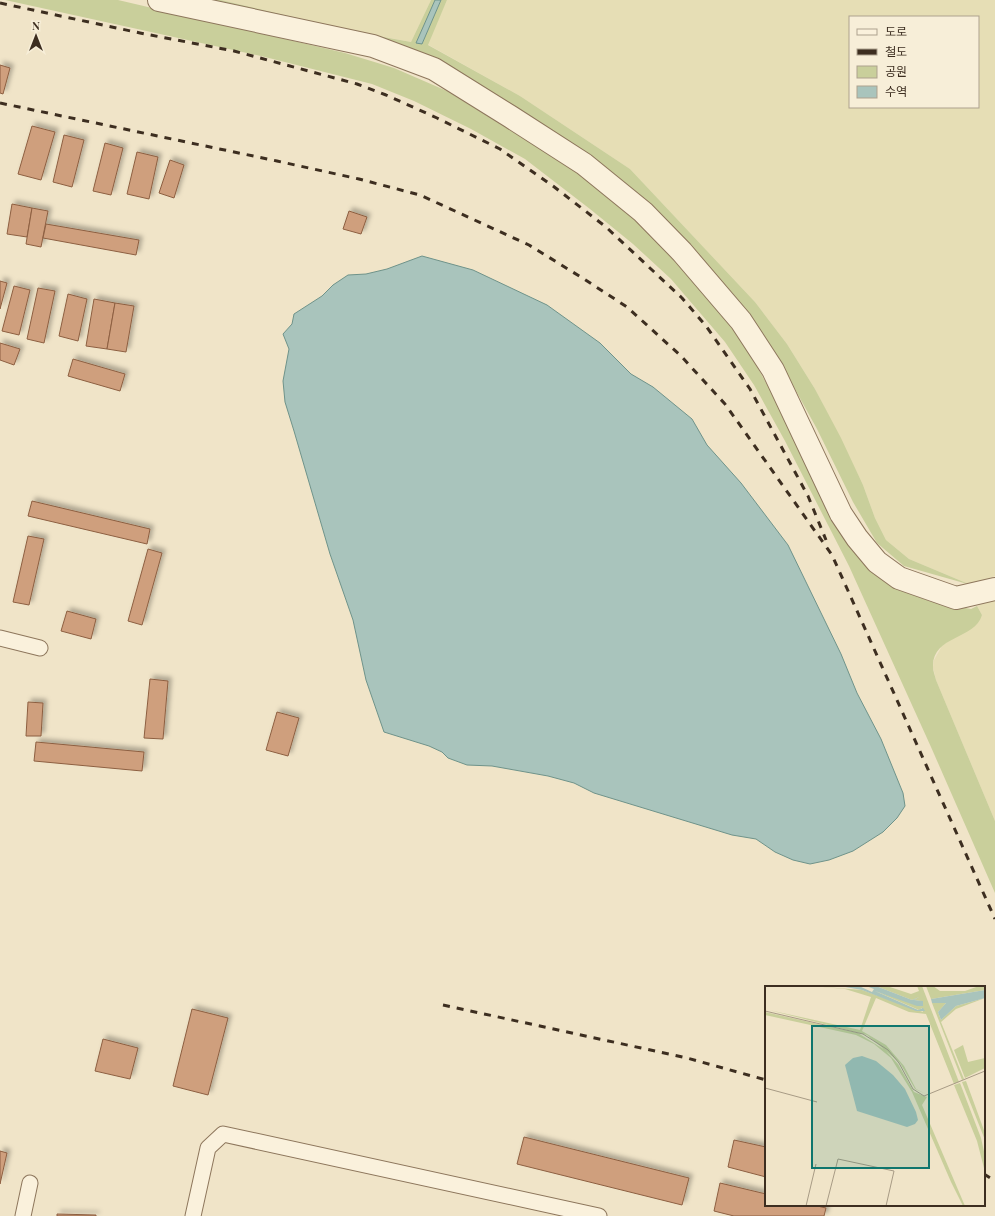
<svg xmlns="http://www.w3.org/2000/svg" width="995" height="1216" viewBox="0 0 995 1216" font-family="'Playfair Display','Noto Sans KR',serif">
<style>
.farmland{fill:#e6deb5;fill-rule:evenodd}
.green{fill:#c9cf9b}
.water{fill:#a9c4bc;stroke:#6f938a}
.building{fill:#cf9f7d;stroke:#8d5f41;filter:url(#shadow)}
.lines{fill:none;stroke-linecap:round;stroke-linejoin:round}
.lane-casing{stroke:#8d765c;stroke-width:17}
.street-casing{stroke:#8d765c;stroke-width:24}
.lane{stroke:#faf1dc;stroke-width:15}
.street{stroke:#faf1dc;stroke-width:22}
.rail{stroke:#3d2e20;stroke-width:3;stroke-dasharray:7 7;stroke-linecap:butt}
.inset-road{fill:none;stroke:#a89b85;stroke-width:1}
.view{fill:#0f766e;fill-opacity:0.15;stroke:#0f766e;stroke-width:2}
.inset-edge{fill:none;stroke:#3d2e20;stroke-width:2}
</style>
<defs>
<filter id="shadow"><feDropShadow dx="3.5" dy="-3.5" stdDeviation="2" flood-color="#0004"/></filter>
</defs>
<rect width="100%" height="100%" fill="#f0e4c8"/>
<!-- farmland -->
<g class="farmland">
<polygon points="221,0 431,0 411,42 357,32"/>
<path d="M447,0H995V576L971,585L909,559L886,540L875,518L863,485L815,389L787,344L755,302L630,169L520,96L427,44ZM850,17H978V107H850Z"/>
<polygon points="995,599 995,821 936,680 933,667 934,660 942,646 982,615 977,606"/>
</g>
<!-- green -->
<g class="green">
<path d="M5,0H118L345,53L394,68L447,91L578,172L620,205L662,244L736,328L801,447L898,588L929,601L971,609L977,606L982,615C975,640 932,635 933,667C933,671 935,676 936,680L995,821V893L931,747L849,566L785,441L754,385L725,342L671,279L633,244L590,209L525,159L471,129L414,101L372,84L261,56Z"/>
<polygon points="189,0 221,0 356,32 411,42 431,0 435,0 417,42 422,44 441,0 447,0 428,45 520,96 630,169 755,302 787,344 815,389 841,438 863,485 875,518 886,540 909,559 971,585 904,566 877,543 853,502 817,429 785,371 689,251 464,79"/>
</g>
<!-- water -->
<g class="water">
<polygon points="435,0 441,0 422,44 416,43"/>
<polygon points="422,256 473,270 547,305 600,343 631,374 653,387 692,419 707,445 741,483 788,545 841,654 857,693 881,739 903,793 905,806 897,818 883,832 853,851 829,860 810,864 793,860 775,852 756,839 732,835 594,793 574,783 548,776 492,766 467,765 448,758 442,752 429,746 384,732 366,680 353,620 330,554 294,431 285,402 283,381 289,349 283,334 292,324 294,314 322,296 333,285 348,275 366,274 387,269"/>
</g>
<!-- building -->
<g class="building">
<polygon points="0,65 10,68 3,94 0,93"/>
<polygon points="32,126 55,132 41,180 18,174"/>
<polygon points="64,135 84,140 72,187 53,182"/>
<polygon points="105,143 123,148 111,195 93,191"/>
<polygon points="137,152 158,157 149,199 127,194"/>
<polygon points="170,160 184,165 174,198 159,193"/>
<polygon points="12,204 32,208 27,237 7,234"/>
<polygon points="32,208 48,211 41,247 26,244"/>
<polygon points="349,211 367,217 361,234 343,229"/>
<polygon points="46,224 139,240 136,255 43,238"/>
<polygon points="0,281 7,283 0,309"/>
<polygon points="14,286 30,290 19,335 2,331"/>
<polygon points="38,288 55,291 44,343 27,339"/>
<polygon points="68,294 87,299 78,341 59,336"/>
<polygon points="94,299 115,303 107,349 86,346"/>
<polygon points="115,303 134,306 126,352 107,349"/>
<polygon points="0,343 20,349 14,365 0,360"/>
<polygon points="73,359 125,374 120,391 68,376"/>
<polygon points="32,501 150,529 147,544 28,516"/>
<polygon points="28,536 44,539 29,605 13,602"/>
<polygon points="148,549 162,553 142,625 128,621"/>
<polygon points="67,611 96,619 91,639 61,631"/>
<polygon points="150,679 168,681 163,739 144,738"/>
<polygon points="28,702 43,703 41,736 26,736"/>
<polygon points="277,712 299,718 288,756 266,750"/>
<polygon points="36,742 144,752 142,771 34,761"/>
<polygon points="192,1009 228,1018 208,1095 173,1086"/>
<polygon points="103,1039 138,1048 130,1079 95,1071"/>
<polygon points="524,1137 689,1178 682,1205 517,1164"/>
<polygon points="734,1140 766,1147 766,1177 728,1167"/>
<polygon points="0,1151 7,1153 0,1184"/>
<polygon points="720,1183 766,1194 766,1205 813,1205 826,1208 824,1216 734,1216 714,1211"/>
<polygon points="57,1214 96,1215 96,1216 57,1216"/>
</g>
<g class="lines">
<defs>
<g id="lane">
<polyline points="0,638 40,648"/>
<polyline points="23,1216 30,1183"/>
<polyline points="193,1216 208,1148 223,1134 599,1216"/>
</g>
<polyline id="street" points="159,0 373,46 434,69 511,117 584,164 643,212 682,252 741,321 773,370 841,514 857,538 877,562 899,578 956,598 995,589"/>
</defs>
<!-- lane casing -->
<use href="#lane" class="lane-casing"/>
<!-- street casing -->
<use href="#street" class="street-casing"/>
<!-- lane -->
<use href="#lane" class="lane"/>
<!-- street -->
<use href="#street" class="street"/>
<!-- rail -->
<g class="rail">
<polyline points="0,3 140,33 234,51 357,84 386,95 437,118 500,149 553,186 606,227 682,298 706,326 750,389 808,496 826,540"/>
<polyline points="0,103 277,161 359,179 420,195 529,245 584,279 627,307 681,356 725,404 832,555 995,919"/>
<polyline points="443,1005 687,1058 766,1080"/>
<polyline points="984,1174 995,1181"/>
</g>
</g>
<!-- overview -->
<g transform="translate(765 986)">
<rect width="220" height="220" fill="#f0e4c8"/>
<path d="M47,0L97,4L158,26L157,22L154,24L110,5L157,20L156,15L149,14L154,11L147,14L111,0H122L146,8L154,5L152,0H157L194,96L189,98L161,28L144,26L111,12L97,45L121,59L139,80L151,103L161,108L150,103L135,77L102,49L4,24L95,44L106,11L80,3ZM161,0H168L175,5H200L214,0H220V4L166,13ZM220,12L191,23L176,36L199,93L197,94L167,17H181L173,26L176,34L191,20ZM0,26L93,47L120,64L133,78L149,106L162,111L157,119L200,220H198L186,196L147,106L126,72L109,58L91,49L0,29ZM198,59L203,76L220,72V82L200,92L189,64ZM201,95L220,147V154L197,96ZM195,97L216,152L220,170V186L212,155L189,99Z" fill="#c9cf9b"/>
<path d="M75,0H94L107,6L109,3L101,0H111L147,14L154,11L149,14L158,15V20H152L110,5L153,24L158,22L160,25H151L97,4ZM220,4V12L191,20L176,34L173,26L181,17H167L166,13ZM97,70L111,75L128,89L140,103L151,126L153,134L150,138L142,141L92,125L80,79L88,72Z" fill="#a9c4bc"/>
<path class="inset-road" d="M0,25L98,48L123,64L134,77L148,103L159,110L220,85M0,102L52,116M41,220L51,178M61,220L73,173L129,185L121,220"/>
<path class="view" d="M47,40H164V182H47Z"/>
<rect width="220" height="220" class="inset-edge"/>
</g>
<!-- legend -->
<rect x="849" y="16" width="130" height="92" fill="#f7eed8" stroke="#ada18e"/>
<rect x="857" y="29" width="20" height="6" fill="#faf1dc" stroke="#ada18e"/>
<text x="885" y="36" font-size="12" fill="#3d2e20">도로</text>
<rect x="857" y="49" width="20" height="6" fill="#3d2e20" stroke="#ada18e"/>
<text x="885" y="56" font-size="12" fill="#3d2e20">철도</text>
<rect x="857" y="66" width="20" height="12" fill="#c9cf9b" stroke="#ada18e"/>
<text x="885" y="76" font-size="12" fill="#3d2e20">공원</text>
<rect x="857" y="86" width="20" height="12" fill="#a9c4bc" stroke="#ada18e"/>
<text x="885" y="96" font-size="12" fill="#3d2e20">수역</text>
<!-- north arrow -->
<g transform="translate(36 36)" stroke="#f7eed8" stroke-width="3" paint-order="stroke">
<path d="M0-3L7 15L0 10L-7 15Z" fill="#3d2e20"/>
<text y="-6" font-size="11" font-weight="bold" text-anchor="middle" fill="#3d2e20">N</text>
</g>
</svg>
